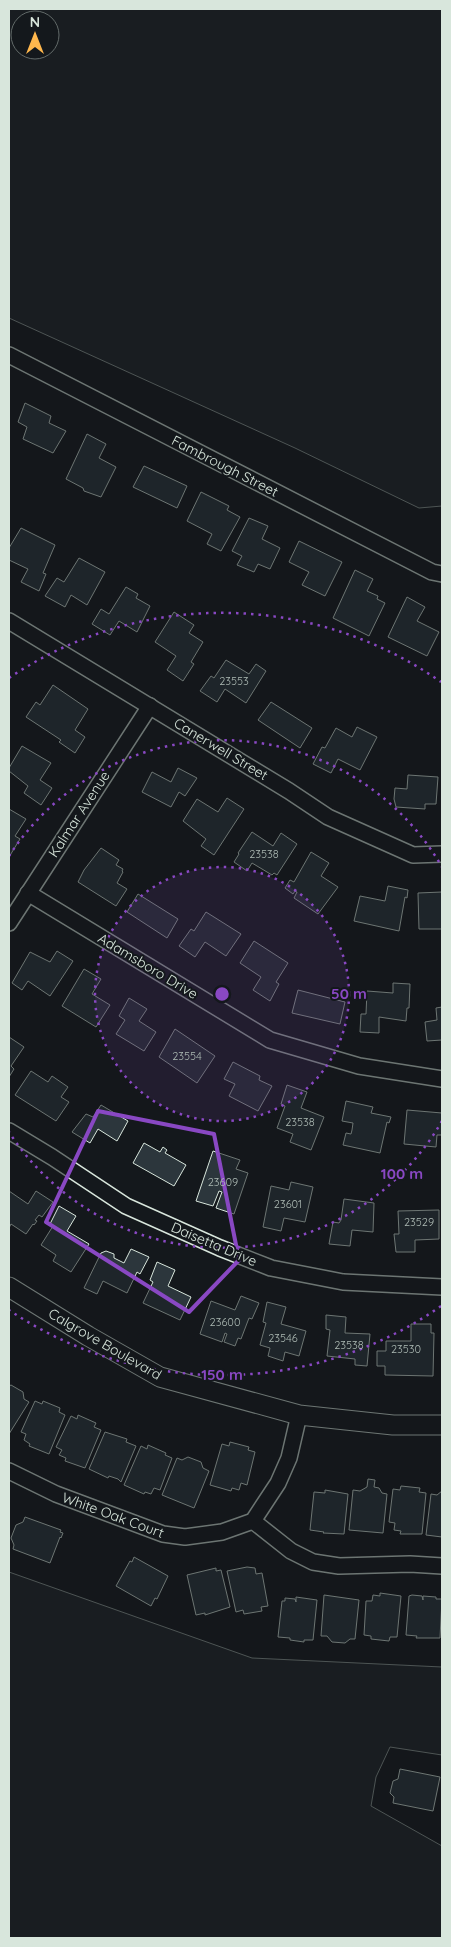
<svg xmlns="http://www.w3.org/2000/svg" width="451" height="1947" viewBox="0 0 451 1947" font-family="Quicksand,sans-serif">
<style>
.green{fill:#202428;stroke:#939e99;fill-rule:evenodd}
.building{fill:#2c363c;stroke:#d8e6dc}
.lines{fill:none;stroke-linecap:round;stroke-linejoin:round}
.minor-casing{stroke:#d8e6dc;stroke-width:18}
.tertiary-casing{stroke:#d8e6dc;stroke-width:21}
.minor{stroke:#14181c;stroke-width:15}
.tertiary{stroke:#14181c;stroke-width:19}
.marked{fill:none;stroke:#8948c3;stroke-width:4;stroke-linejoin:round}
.ring{fill:none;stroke:#8948c3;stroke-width:2.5;stroke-dasharray:2.5 5}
.labels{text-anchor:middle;stroke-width:4;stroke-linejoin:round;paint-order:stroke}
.number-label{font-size:11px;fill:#adbab4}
.street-label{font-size:14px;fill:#d8e6dc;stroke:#14181c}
.centre{fill:#8948c3;stroke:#14181c;stroke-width:2.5}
.ring-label{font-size:15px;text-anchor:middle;font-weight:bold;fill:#8948c3;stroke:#14181c;stroke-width:4;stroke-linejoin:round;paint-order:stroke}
</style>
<rect width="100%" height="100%" fill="#14181c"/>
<!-- green -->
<g class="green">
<path d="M9,9H442V506L419,508L295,448L9,318ZM20,20H50V50H20Z"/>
<polygon points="9,1572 252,1658 442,1667 442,1755 390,1747 376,1777 371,1806 442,1846 442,1938 9,1938"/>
</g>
<!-- building -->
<g class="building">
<polygon points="25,403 51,416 49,423 66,431 53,453 23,439 27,427 18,422"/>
<polygon points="87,434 106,444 99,458 116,467 101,497 84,491 83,488 66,479"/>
<polygon points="144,466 187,486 177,508 133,487"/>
<polygon points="201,492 229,506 227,510 240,517 221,551 207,544 212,534 187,521"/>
<polygon points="249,518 268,526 262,539 280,548 270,569 258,564 254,572 237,565 242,556 232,551"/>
<polygon points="21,528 55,545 43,573 46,574 39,591 21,582 28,569 9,560 9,548"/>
<polygon points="299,541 342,562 325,596 302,585 309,572 289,562"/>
<polygon points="79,558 105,572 87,605 71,595 65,607 45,596 57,578 64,582"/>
<polygon points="355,570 373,579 367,591 378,596 377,599 385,603 369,636 333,618"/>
<polygon points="126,587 138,594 136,598 150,606 137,632 119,621 110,635 92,624 101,609 109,614"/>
<polygon points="407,597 425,607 417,621 439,632 427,656 388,637"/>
<polygon points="174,612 194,625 189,633 203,642 191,662 194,664 183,681 167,670 176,656 155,642"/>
<polygon points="226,660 249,674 256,664 266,671 246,703 225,689 217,702 200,691 211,676 214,678"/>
<polygon points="53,685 88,709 75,730 85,737 75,753 59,742 61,740 26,717 36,702 40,705"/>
<polygon points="271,702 312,728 300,748 258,720"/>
<polygon points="357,727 377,737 360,770 338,759 331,773 313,764 322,747 325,748 336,728 352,737"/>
<polygon points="22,746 51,763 40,780 52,788 41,805 24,793 28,786 9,771 9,768"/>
<polygon points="178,768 197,778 185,796 179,792 171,807 142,792 152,772 171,782"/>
<polygon points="408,775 438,777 436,804 425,804 425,809 396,807 394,799 395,788 407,789"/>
<polygon points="227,798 244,809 214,855 201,846 206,839 183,821 197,799 218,812"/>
<polygon points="9,809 26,819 15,836 20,839 9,857"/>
<polygon points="252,832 273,846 281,833 297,844 277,875 274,873 272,875 252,863 247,871 234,862 239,854 238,853"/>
<polygon points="101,848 119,860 116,865 123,869 122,871 123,872 117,883 127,889 116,906 78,882 84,870"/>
<polygon points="311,852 329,863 321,876 338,887 318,914 294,898 297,892 295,891 293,894 285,888 290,880 294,882"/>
<polygon points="388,886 408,890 407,898 405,897 399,931 354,921 360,896 385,901"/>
<polygon points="442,892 442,929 419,929 418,893"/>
<polygon points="138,894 178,919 167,938 127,912"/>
<polygon points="206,912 241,934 226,956 205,942 195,957 179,946 191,929 194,931"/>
<polygon points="254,941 288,963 276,982 279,984 270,1001 253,990 261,977 240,963"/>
<polygon points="57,951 73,961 50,996 28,981 22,990 12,983 30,952 50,962"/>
<polygon points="84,969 101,979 92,994 110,1005 96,1027 62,1006"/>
<polygon points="393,983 410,984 409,1008 407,1008 406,1021 379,1017 379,1033 360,1032 361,1014 366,1014 367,991 393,993"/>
<polygon points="298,990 345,1002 340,1024 292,1013"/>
<polygon points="129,998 147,1009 139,1021 156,1032 144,1051 116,1034 125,1020 119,1016"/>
<polygon points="442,1007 442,1040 427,1041 425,1022 437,1020 436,1008"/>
<polygon points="175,1029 215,1056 197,1083 159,1057"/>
<polygon points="9,1037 24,1047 11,1066 14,1069 9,1077"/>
<polygon points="233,1062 260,1076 259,1080 272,1086 258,1111 229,1096 235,1084 224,1079"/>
<polygon points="31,1071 48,1082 52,1076 68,1087 61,1097 69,1102 56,1121 15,1095"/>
<polygon points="287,1085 307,1092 301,1108 324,1117 311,1150 290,1142 293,1134 277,1128 285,1106 281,1104"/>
<polygon points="346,1101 373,1107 371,1113 391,1117 389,1123 387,1122 380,1153 343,1145 346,1133 351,1134 352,1130 353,1123 342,1121"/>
<polygon points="101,1105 128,1121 117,1141 98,1129 90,1143 72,1132 86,1114 93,1117"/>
<polygon points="407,1110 442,1113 442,1135 437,1135 436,1147 404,1144"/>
<polygon points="144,1143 160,1152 163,1147 167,1150 165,1153 186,1165 174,1186 133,1163"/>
<polygon points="213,1151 240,1160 236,1169 248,1173 234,1214 216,1208 222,1192 219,1191 213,1206 196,1201"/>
<polygon points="291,1182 313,1187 305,1222 284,1218 281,1231 263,1227 271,1186 289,1190"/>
<polygon points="9,1191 28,1204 36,1191 53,1202 42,1217 39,1215 35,1220 37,1221 34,1225 33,1224 26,1234 11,1224 9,1228"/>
<polygon points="344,1199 374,1203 373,1232 352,1230 350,1246 329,1244 333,1222 339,1223 341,1220"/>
<polygon points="59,1206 76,1216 67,1231 89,1244 71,1272 53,1261 56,1255 41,1245 53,1226 50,1224"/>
<polygon points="439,1210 439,1239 415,1240 415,1252 396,1252 394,1234 399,1234 398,1211"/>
<polygon points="131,1249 149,1257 140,1274 137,1272 127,1293 103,1281 97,1294 84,1288 101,1253 106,1251 114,1254 114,1258 124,1263"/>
<polygon points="157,1262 175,1270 168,1286 191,1297 180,1320 143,1303 153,1282 150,1280"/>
<polygon points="241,1296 259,1303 252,1319 249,1318 241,1339 238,1338 235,1346 224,1342 227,1334 225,1333 222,1342 200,1334 211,1301 235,1310"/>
<polygon points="267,1302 286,1307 281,1324 306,1331 299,1356 285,1352 283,1361 268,1356 270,1348 260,1345 266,1323 263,1322"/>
<polygon points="326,1315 346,1317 345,1333 370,1334 367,1366 355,1365 355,1359 327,1356 330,1330 326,1329"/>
<polygon points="411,1324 431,1324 431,1333 434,1333 433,1376 385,1375 385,1366 377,1366 377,1351 386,1351 386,1341 411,1341"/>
<polygon points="11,1385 23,1392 24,1399 29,1402 9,1434 9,1386"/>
<polygon points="35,1401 42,1404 43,1401 60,1408 59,1412 65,1415 49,1454 29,1446 30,1444 24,1440 26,1434 21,1432"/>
<polygon points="78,1415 96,1423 94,1427 101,1430 85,1468 65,1461 66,1458 59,1455 62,1450 56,1447 71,1416 77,1419"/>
<polygon points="105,1432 127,1439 126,1442 136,1446 121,1482 118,1479 109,1476 108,1478 89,1469"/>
<polygon points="230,1442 249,1447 248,1450 255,1452 247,1485 241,1483 239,1490 232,1488 231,1491 210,1485 222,1444 229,1446"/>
<polygon points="148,1445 166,1453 165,1455 172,1458 160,1490 154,1488 151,1494 145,1492 144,1494 124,1485 141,1446 147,1449"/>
<polygon points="188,1457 201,1462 203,1468 209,1471 194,1508 162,1495 177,1458 182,1460"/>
<polygon points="368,1479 375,1480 374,1487 379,1488 382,1493 387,1494 383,1533 349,1530 353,1490 360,1491 367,1487"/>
<polygon points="401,1486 420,1488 419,1492 426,1493 422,1534 400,1534 401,1531 394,1530 395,1523 389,1522 393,1489 400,1490"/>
<polygon points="325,1490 348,1494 344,1534 323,1533 324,1532 310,1530 314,1492 325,1493"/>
<polygon points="442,1491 442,1537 426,1535 431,1494 437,1495"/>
<polygon points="25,1517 61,1530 60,1532 63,1533 61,1538 60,1537 50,1563 13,1549 14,1545 11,1538 16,1525 23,1522"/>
<polygon points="134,1557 168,1576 157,1599 155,1598 151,1606 116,1586 130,1561 132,1562"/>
<polygon points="247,1567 255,1568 256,1574 262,1573 268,1606 261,1607 262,1611 244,1614 243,1610 236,1612 227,1571"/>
<polygon points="216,1568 216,1571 221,1570 230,1607 205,1615 205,1613 196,1615 187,1575"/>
<polygon points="380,1593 401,1596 397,1637 390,1637 389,1641 371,1639 371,1636 364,1635 366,1601 372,1601 373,1595 380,1596"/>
<polygon points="324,1595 359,1600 355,1639 350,1639 345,1643 332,1642 327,1636 321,1636"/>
<polygon points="412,1595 422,1596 423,1600 423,1596 436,1597 436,1599 442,1599 440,1638 416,1638 417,1636 406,1635 409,1596"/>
<polygon points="296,1597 317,1600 313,1640 304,1640 304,1642 290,1640 290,1638 278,1637 282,1601 285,1601 285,1598 295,1599 296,1602"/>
<polygon points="400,1769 440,1777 433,1811 393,1803 394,1797 390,1793 393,1781 398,1779"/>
</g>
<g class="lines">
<defs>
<g id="minor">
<polyline points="9,355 432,572 442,574"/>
<polyline points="9,621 289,791 328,817 413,855 442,854"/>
<polyline points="28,893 270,1040 359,1066 442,1079"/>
<polyline points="9,923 150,706"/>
<polyline points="9,1131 52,1157 126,1206 220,1248 271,1268 343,1282 442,1287"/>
<polyline points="9,1471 56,1494 163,1534 185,1537 222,1532 253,1521 278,1483 289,1458 299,1415"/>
<polyline points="253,1521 291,1551 313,1562 339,1566 410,1564 442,1566"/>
</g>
<polyline id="tertiary" points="9,1287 88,1336 160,1377 299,1415 393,1425 442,1425"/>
</defs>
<!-- minor casing -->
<use href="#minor" class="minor-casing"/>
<!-- tertiary casing -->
<use href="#tertiary" class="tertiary-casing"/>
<!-- minor -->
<use href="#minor" class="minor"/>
<!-- tertiary -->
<use href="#tertiary" class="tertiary"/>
</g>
<!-- marked area -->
<path d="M0 0H451V1947H0ZM98,1111L214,1134L239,1260L189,1312L46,1222Z" fill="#14181c" fill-opacity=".55" fill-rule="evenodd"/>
<path class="marked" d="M98,1111L214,1134L239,1260L189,1312L46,1222Z"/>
<!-- distance rings -->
<circle cx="222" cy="994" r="127" fill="#8948c3" fill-opacity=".12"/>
<g class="ring">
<circle cx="222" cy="994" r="127"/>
<path d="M442 1121A254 254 0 0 1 9 1132M9 856A254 254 0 0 1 442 867"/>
<path d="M441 1306A381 381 0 0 1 9 1310M9 678A381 381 0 0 1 441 682"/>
</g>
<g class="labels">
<!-- number labels -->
<g class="number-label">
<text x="234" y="685">23553</text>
<text x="264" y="858">23538</text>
<text x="187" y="1060">23554</text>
<text x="300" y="1126">23538</text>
<text x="223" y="1186">23609</text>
<text x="288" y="1208">23601</text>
<text x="419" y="1226">23529</text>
<text x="225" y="1326">23600</text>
<text x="283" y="1342">23546</text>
<text x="349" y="1349">23538</text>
<text x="406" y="1353">23530</text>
</g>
<!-- street labels -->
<g class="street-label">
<text transform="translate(225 466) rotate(27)" y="5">Fambrough Street</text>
<text transform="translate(221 749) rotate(31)" y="5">Canerwell Street</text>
<text transform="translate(79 814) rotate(-57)" y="5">Kalmar Avenue</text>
<text transform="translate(148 966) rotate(31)" y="5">Adamsboro Drive</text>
<text transform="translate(214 1244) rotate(23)" y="5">Daisetta Drive</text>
<text transform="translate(105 1344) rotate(30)" y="5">Calgrove Boulevard</text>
<text transform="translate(113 1515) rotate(20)" y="5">White Oak Court</text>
</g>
</g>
<circle cx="222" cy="994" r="8" class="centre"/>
<g class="ring-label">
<text x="349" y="999">50 m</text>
<text x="402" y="1179">100 m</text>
<text x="222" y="1380">150 m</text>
</g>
<!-- border -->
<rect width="451" height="1947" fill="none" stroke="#d8e6dc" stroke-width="20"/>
<!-- north arrow -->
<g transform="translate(35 35)"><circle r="24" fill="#14181c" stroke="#626a69"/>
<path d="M0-4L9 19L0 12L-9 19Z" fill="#ffb74d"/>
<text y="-8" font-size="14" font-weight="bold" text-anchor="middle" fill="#d8e6dc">N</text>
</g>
</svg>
